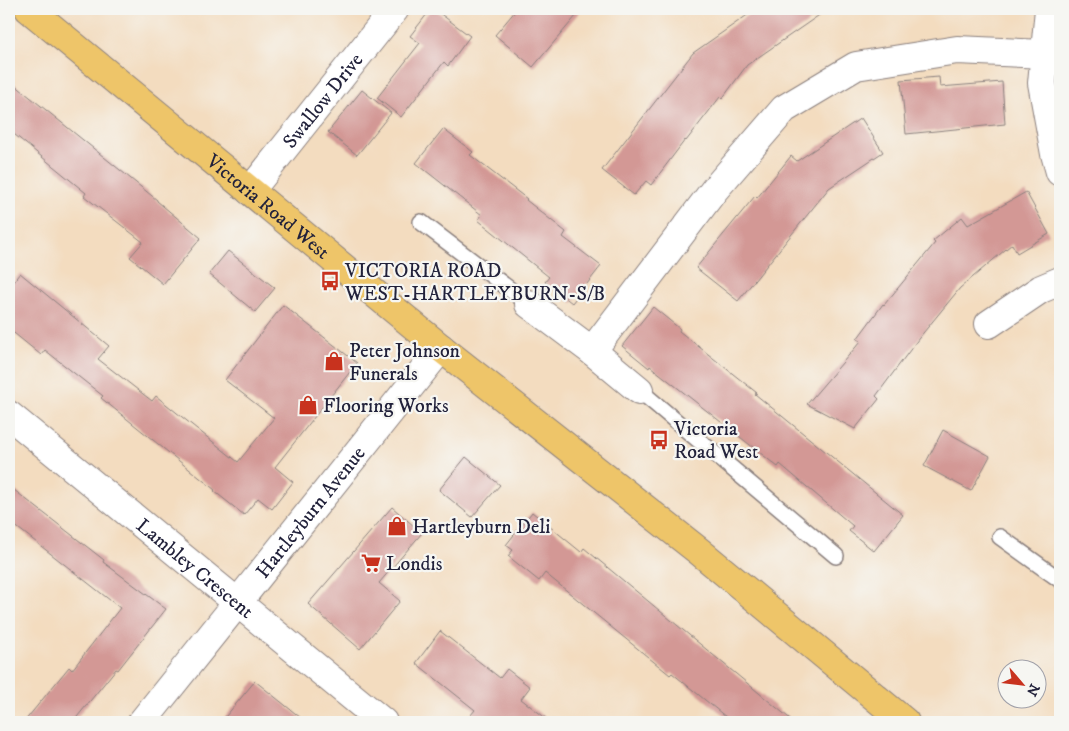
<svg xmlns="http://www.w3.org/2000/svg" width="1069" height="731" viewBox="0 0 1069 731" font-family="'IM FELL DW Pica',serif">
<style>
.building{fill:#d39895}
.lines{fill:none;stroke-linecap:round;stroke-linejoin:round}
.lane-casing{stroke:#8a7f7d;stroke-width:18}
.street-casing{stroke:#8a7f7d;stroke-width:30}
.primary-casing{stroke:#8a7f7d;stroke-width:30}
.lane{stroke:#fff;stroke-width:15}
.street{stroke:#fff;stroke-width:28}
.primary{stroke:#eec569;stroke-width:28}
.labels{text-anchor:middle;stroke-width:4.5;stroke-linejoin:round;paint-order:stroke}
.street-label{font-size:20px;fill:#22223b;stroke:#f6f6f2}
.poi-label{font-size:20px;fill:#22223b;stroke:#f6f6f2;text-anchor:start}
</style>
<rect width="100%" height="100%" fill="#f6f6f2"/>
<filter id="ink" filterUnits="userSpaceOnUse"><feTurbulence type="fractalNoise" baseFrequency=".02" numOctaves="2"/><feDisplacementMap in="SourceGraphic" scale="10" xChannelSelector="R" yChannelSelector="G"/><feConvolveMatrix kernelMatrix="1 2 1 2 8 2 1 2 1" color-interpolation-filters="sRGB"/></filter>
<filter id="wash" filterUnits="userSpaceOnUse"><feTurbulence type="fractalNoise" baseFrequency=".0096" numOctaves="4" result="noise"/><feDisplacementMap in="SourceGraphic" scale="20" xChannelSelector="R" yChannelSelector="G"/><feGaussianBlur stdDeviation="1.12" result="paint"/><feColorMatrix in="noise" values="0 0 0 0 0 0 0 0 0 0 0 0 0 0 0 0 0 1.4 0 .05"/><feComposite in="paint" operator="in"/></filter>
<g filter="url(#wash)">
<rect width="100%" height="100%" fill="#f3dcbf"/>
<g id="blocks">
<!-- building -->
<g class="building">
<polygon points="431,9 434,9 470,36 448,66 444,62 401,117 377,98 420,43 410,36"/>
<polygon points="517,9 582,9 533,67 495,35"/>
<polygon points="756,9 828,9 747,65 722,99 720,97 686,141 685,140 651,185 646,181 634,195 602,170 693,53"/>
<polygon points="939,77 940,87 1002,82 1005,124 906,134 901,80"/>
<polygon points="9,80 157,200 157,201 201,238 163,284 130,257 143,242 84,196 86,193 9,130"/>
<polygon points="362,90 391,113 357,155 328,132"/>
<polygon points="861,118 883,152 829,188 738,301 696,268 755,196 757,198 791,156 797,161"/>
<polygon points="443,129 473,152 470,155 527,199 526,200 566,232 563,237 601,266 572,303 545,282 549,277 478,220 482,215 416,163"/>
<polygon points="1026,192 1049,234 1017,253 1012,244 960,288 919,338 876,396 879,399 855,429 807,404 861,341 857,339 883,304 884,305 935,243 933,241 962,217 968,225"/>
<polygon points="228,251 275,288 255,312 209,274"/>
<polygon points="20,273 109,346 98,359 152,401 156,396 238,462 274,418 225,380 283,305 357,363 275,467 293,482 272,509 258,498 244,515 214,491 215,490 101,398 103,396 45,350 41,355 9,329 9,287"/>
<polygon points="653,307 680,329 679,331 757,393 755,394 903,515 874,551 849,531 853,526 780,464 778,467 650,366 649,368 622,346"/>
<polygon points="943,430 990,456 971,491 924,466"/>
<polygon points="466,457 500,485 472,517 439,490"/>
<polygon points="9,486 104,560 103,562 166,609 118,670 116,669 73,722 24,722 69,667 72,670 120,608 9,521"/>
<polygon points="392,507 422,533 379,583 400,601 360,649 308,604"/>
<polygon points="532,512 581,552 584,548 794,722 732,722 672,673 670,675 545,573 539,581 508,556 513,550 506,545"/>
<polygon points="440,631 500,678 507,669 530,687 521,699 551,722 465,722 475,710 416,663"/>
<polygon points="255,681 306,722 221,722"/>
</g>
</g>
</g>
<g filter="url(#ink)">
<use href="#blocks" fill-opacity="0" stroke="#8a7f7d" stroke-width="1"/>
<g class="lines">
<defs>
<g id="lane">
<polyline points="421,222 529,304"/>
<polyline points="639,390 836,556"/>
<polyline points="1000,537 1060,580"/>
</g>
<g id="street">
<polyline points="1049,9 1042,83 1055,154 1060,172"/>
<path id="s1" d="M250,191L395,9"/>
<polyline points="529,304 592,351 639,390"/>
<polyline points="989,324 1041,289 1060,281"/>
<polyline points="592,351 715,189 784,109 856,66 957,50 1045,54"/>
<path id="s2" d="M9,415L383,722"/>
<path id="s3" d="M142,722L441,348"/>
</g>
<g id="primary">
<path id="s4" d="M29,9L441,348L700,552L905,722"/>
</g>
</defs>
<!-- lane casing -->
<use href="#lane" class="lane-casing"/>
<!-- street casing -->
<use href="#street" class="street-casing"/>
<!-- primary casing -->
<use href="#primary" class="primary-casing"/>
<!-- lane -->
<use href="#lane" class="lane"/>
<!-- street -->
<use href="#street" class="street"/>
<!-- primary -->
<use href="#primary" class="primary"/>
</g>
</g>
<!-- icons -->
<defs>
<symbol id="bus-bare" viewBox="-9 -9 18 18"><path d="M-5-6H5V4H4V6H2V4H-2V6H-4V4H-5ZM-3.5-4V0h7V-4ZM-3.5 1.2v1.5H-2V1.2ZM2 1.2v1.5H3.5V1.2Z" fill="#c8321e" stroke="#f6f6f2" stroke-width="2.5" paint-order="stroke"/></symbol>
<symbol id="shop-bare" viewBox="-9 -9 18 18"><path d="M-5-2.5h2.3a2.7 3.5 0 0 1 5.4 0H5L5.5 6h-11ZM-1.5-2.5h3a1.5 2.3 0 0 0-3 0Z" fill="#c8321e" stroke="#f6f6f2" stroke-width="2.5" paint-order="stroke"/></symbol>
<symbol id="supermarket-bare" viewBox="-9 -9 18 18"><path d="M-6-5.5h2.5l.6 2H6L4.5 2H-2.5L-4.4-4H-6ZM-1.5 3.2a1.3 1.3 0 1 0 .1 0ZM3 3.2a1.3 1.3 0 1 0 .1 0Z" fill="#c8321e" stroke="#f6f6f2" stroke-width="2.5" paint-order="stroke"/></symbol>
</defs>
<g fill-rule="evenodd">
<use href="#bus-bare" x="316" y="267" width="28" height="28"/>
<use href="#shop-bare" x="320" y="347" width="28" height="28"/>
<use href="#shop-bare" x="294" y="391" width="28" height="28"/>
<use href="#bus-bare" x="645" y="426" width="28" height="28"/>
<use href="#shop-bare" x="383" y="512" width="28" height="28"/>
<use href="#supermarket-bare" x="357" y="549" width="28" height="28"/>
</g>
<g class="labels">
<!-- street labels -->
<g class="street-label">
<text dy="7" stroke="none"><textPath href="#s1" startOffset="116">Swallow Drive</textPath></text>
<text dy="7" stroke="none"><textPath href="#s4" startOffset="310">Victoria Road West</textPath></text>
<text dy="7" stroke="none"><textPath href="#s3" startOffset="269">Hartleyburn Avenue</textPath></text>
<text dy="7" stroke="none"><textPath href="#s2" startOffset="241">Lambley Crescent</textPath></text>
</g>
<!-- poi labels -->
<g class="poi-label">
<text x="345" y="277">VICTORIA ROAD<tspan x="345" dy="23">WEST-HARTLEYBURN-S/B</tspan></text>
<text x="349" y="357">Peter Johnson<tspan x="349" dy="23">Funerals</tspan></text>
<text x="323" y="412">Flooring Works</text>
<text x="674" y="435">Victoria<tspan x="674" dy="23">Road West</tspan></text>
<text x="412" y="533">Hartleyburn Deli</text>
<text x="386" y="570">Londis</text>
</g>
</g>
<!-- margin -->
<rect width="1069" height="731" fill="none" stroke="#f6f6f2" stroke-width="30"/>
<!-- north arrow -->
<g transform="translate(1022 684) rotate(118)"><circle r="24" fill="#f6f6f2" stroke="#a1a1a9"/>
<path d="M0-4L9 19L0 12L-9 19Z" fill="#c8321e"/>
<text y="-8" font-size="14" font-weight="bold" text-anchor="middle" fill="#22223b">N</text>
</g>
</svg>
